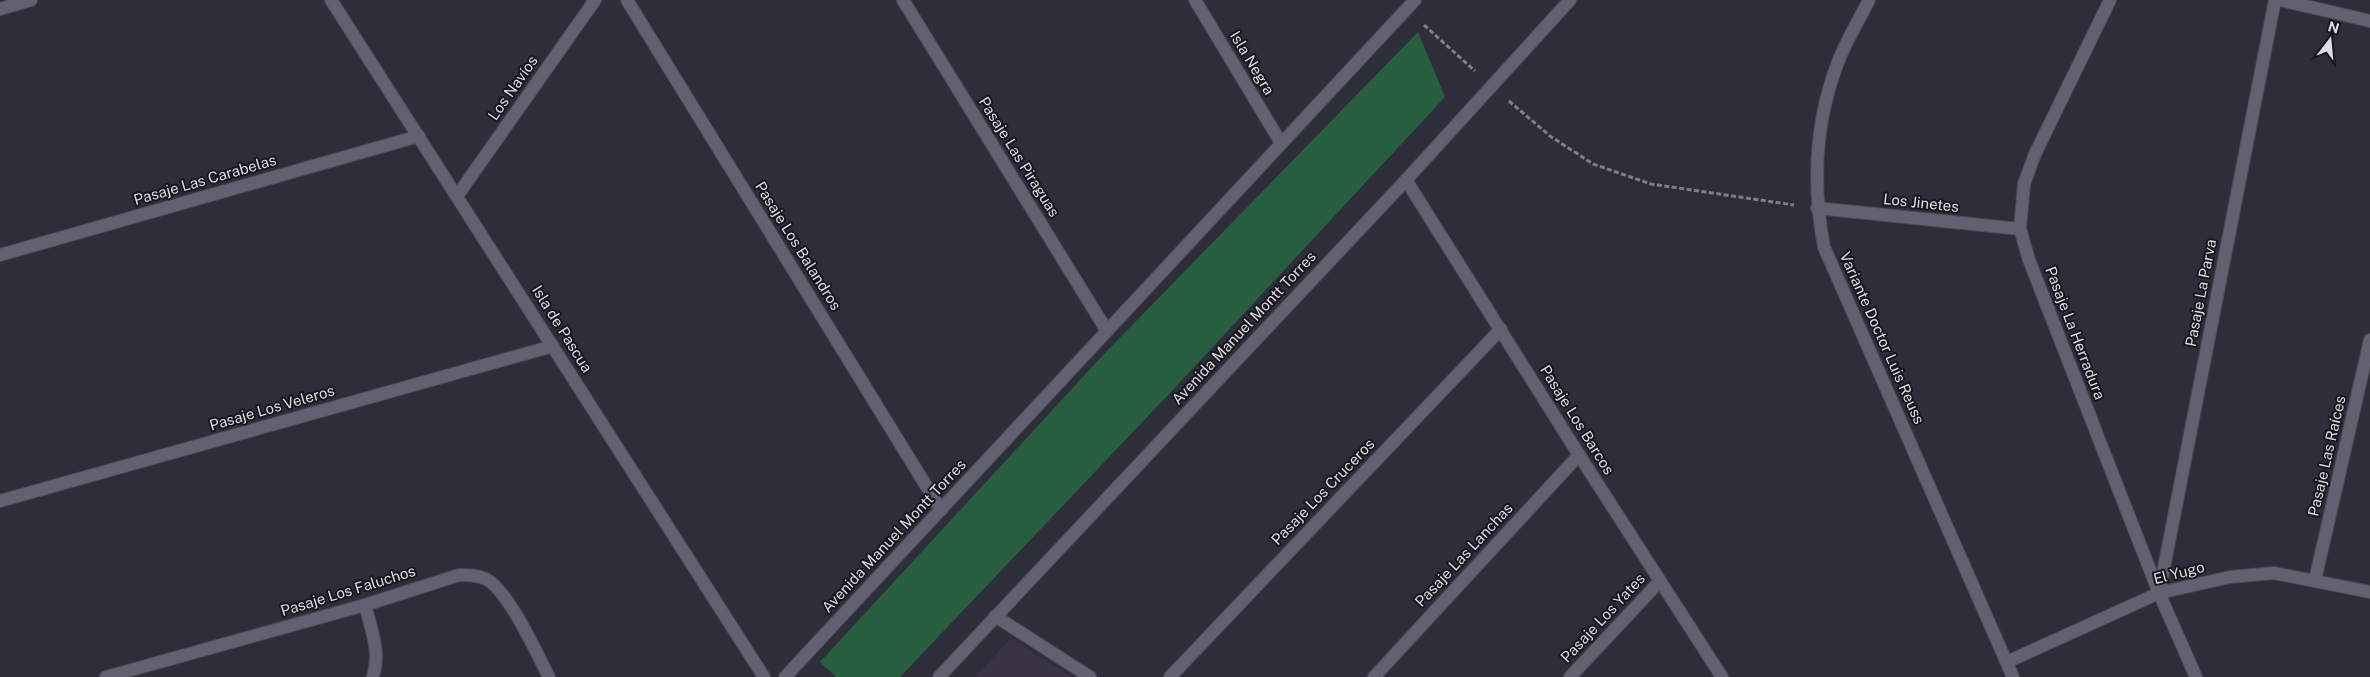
<svg xmlns="http://www.w3.org/2000/svg" width="2370" height="677" viewBox="0 0 2370 677" font-family="'Public Sans',sans-serif">
<style>
.education{fill:#3a3344}
.green{fill:#295f41}
.lines{fill:none;stroke-linecap:round;stroke-linejoin:round}
.minor-casing{stroke:#4a4a55;stroke-width:14}
.tertiary-casing{stroke:#4a4a55;stroke-width:14}
.path{stroke:#7f7f8b;stroke-width:3;stroke-dasharray:5 2.5;stroke-linecap:butt}
.minor{stroke:#616170;stroke-width:12}
.tertiary{stroke:#616170;stroke-width:12}
.labels{text-anchor:middle;stroke-width:4;stroke-linejoin:round;paint-order:stroke}
.street-label{font-size:15px;fill:#dddde6;stroke:#17171d}
</style>
<rect width="100%" height="100%" fill="#2e2e3b"/>
<!-- education -->
<polygon class="education" points="1011,638 1072,677 975,677"/>
<!-- green -->
<polygon class="green" points="1418,32 1445,97 1169,394 900,677 836,677 820,662 1104,354"/>
<g class="lines">
<defs>
<g id="minor">
<polyline points="331,0 764,677"/>
<polyline points="627,0 941,510"/>
<polyline points="903,0 1107,331"/>
<polyline points="1195,0 1281,143"/>
<path d="M1869,0C1859,20 1846,41 1838,62C1815,122 1812,184 1824,247L2013,677"/>
<polyline points="2110,0 2035,154 2024,184 2020,229 2029,260 2159,593 2196,677"/>
<polyline points="2280,0 2370,21"/>
<polyline points="0,9 31,0"/>
<polyline points="1406,180 1579,455 1722,677"/>
<polyline points="457,196 595,0"/>
<polyline points="1817,208 2020,229"/>
<polyline points="0,255 419,136"/>
<polyline points="0,501 553,346"/>
<polyline points="2315,580 2370,340"/>
<polyline points="2159,593 2275,0"/>
<path d="M365,605C371,629 381,652 373,677"/>
<polyline points="995,616 1090,677"/>
<polyline points="2007,662 2159,593 2230,577 2274,573 2370,592"/>
<path d="M106,677L365,605L459,575C468,575 477,575 486,579C508,590 537,654 549,677"/>
<polyline points="1170,677 1501,329"/>
<polyline points="1374,677 1579,455"/>
<polyline points="1570,677 1660,581"/>
</g>
<g id="tertiary">
<polyline points="785,677 1415,0"/>
<polyline points="939,677 1406,180 1570,0"/>
</g>
</defs>
<!-- minor casing -->
<use href="#minor" class="minor-casing"/>
<!-- tertiary casing -->
<use href="#tertiary" class="tertiary-casing"/>
<!-- path -->
<g class="path">
<polyline points="1424,25 1475,71"/>
<polyline points="1509,101 1550,136 1593,164 1651,184 1794,205"/>
</g>
<!-- minor -->
<use href="#minor" class="minor"/>
<!-- tertiary -->
<use href="#tertiary" class="tertiary"/>
</g>
<g class="labels">
<!-- street labels -->
<g class="street-label">
<text transform="translate(1252 63) rotate(59)" y="5">Isla Negra</text>
<text transform="translate(513 88) rotate(-55)" y="5">Los Navíos</text>
<text transform="translate(1019 157) rotate(58)" y="5">Pasaje Las Piraguas</text>
<text transform="translate(205 180) rotate(-16)" y="5">Pasaje Las Carabelas</text>
<text transform="translate(1921 203) rotate(6)" y="5">Los Jinetes</text>
<text transform="translate(798 246) rotate(58)" y="5">Pasaje Los Balandros</text>
<text transform="translate(2201 293) rotate(-79)" y="5">Pasaje La Parva</text>
<text transform="translate(1244 328) rotate(-47)" y="5">Avenida Manuel Montt Torres</text>
<text transform="translate(562 329) rotate(58)" y="5">Isla de Pascua</text>
<text transform="translate(2075 333) rotate(69)" y="5">Pasaje La Herradura</text>
<text transform="translate(1882 338) rotate(66)" y="5">Variante Doctor Luis Reuss</text>
<text transform="translate(272 408) rotate(-16)" y="5">Pasaje Los Veleros</text>
<text transform="translate(1577 420) rotate(58)" y="5">Pasaje Los Barcos</text>
<text transform="translate(2327 456) rotate(-77)" y="5">Pasaje Las Raíces</text>
<text transform="translate(1323 492) rotate(-46)" y="5">Pasaje Los Cruceros</text>
<text transform="translate(894 536) rotate(-47)" y="5">Avenida Manuel Montt Torres</text>
<text transform="translate(1464 555) rotate(-47)" y="5">Pasaje Las Lanchas</text>
<text transform="translate(2179 573) rotate(-14)" y="5">El Yugo</text>
<text transform="translate(348 591) rotate(-17)" y="5">Pasaje Los Faluchos</text>
<text transform="translate(1603 618) rotate(-47)" y="5">Pasaje Los Yates</text>
</g>
</g>
<!-- north arrow -->
<g transform="translate(2330 40) rotate(16)" stroke="#17171d" stroke-width="4" paint-order="stroke">
<path d="M0-4L9 19L0 12L-9 19Z" fill="#dddde6"/>
<text y="-8" font-size="14" font-weight="bold" text-anchor="middle" fill="#dddde6">N</text>
</g>
</svg>
